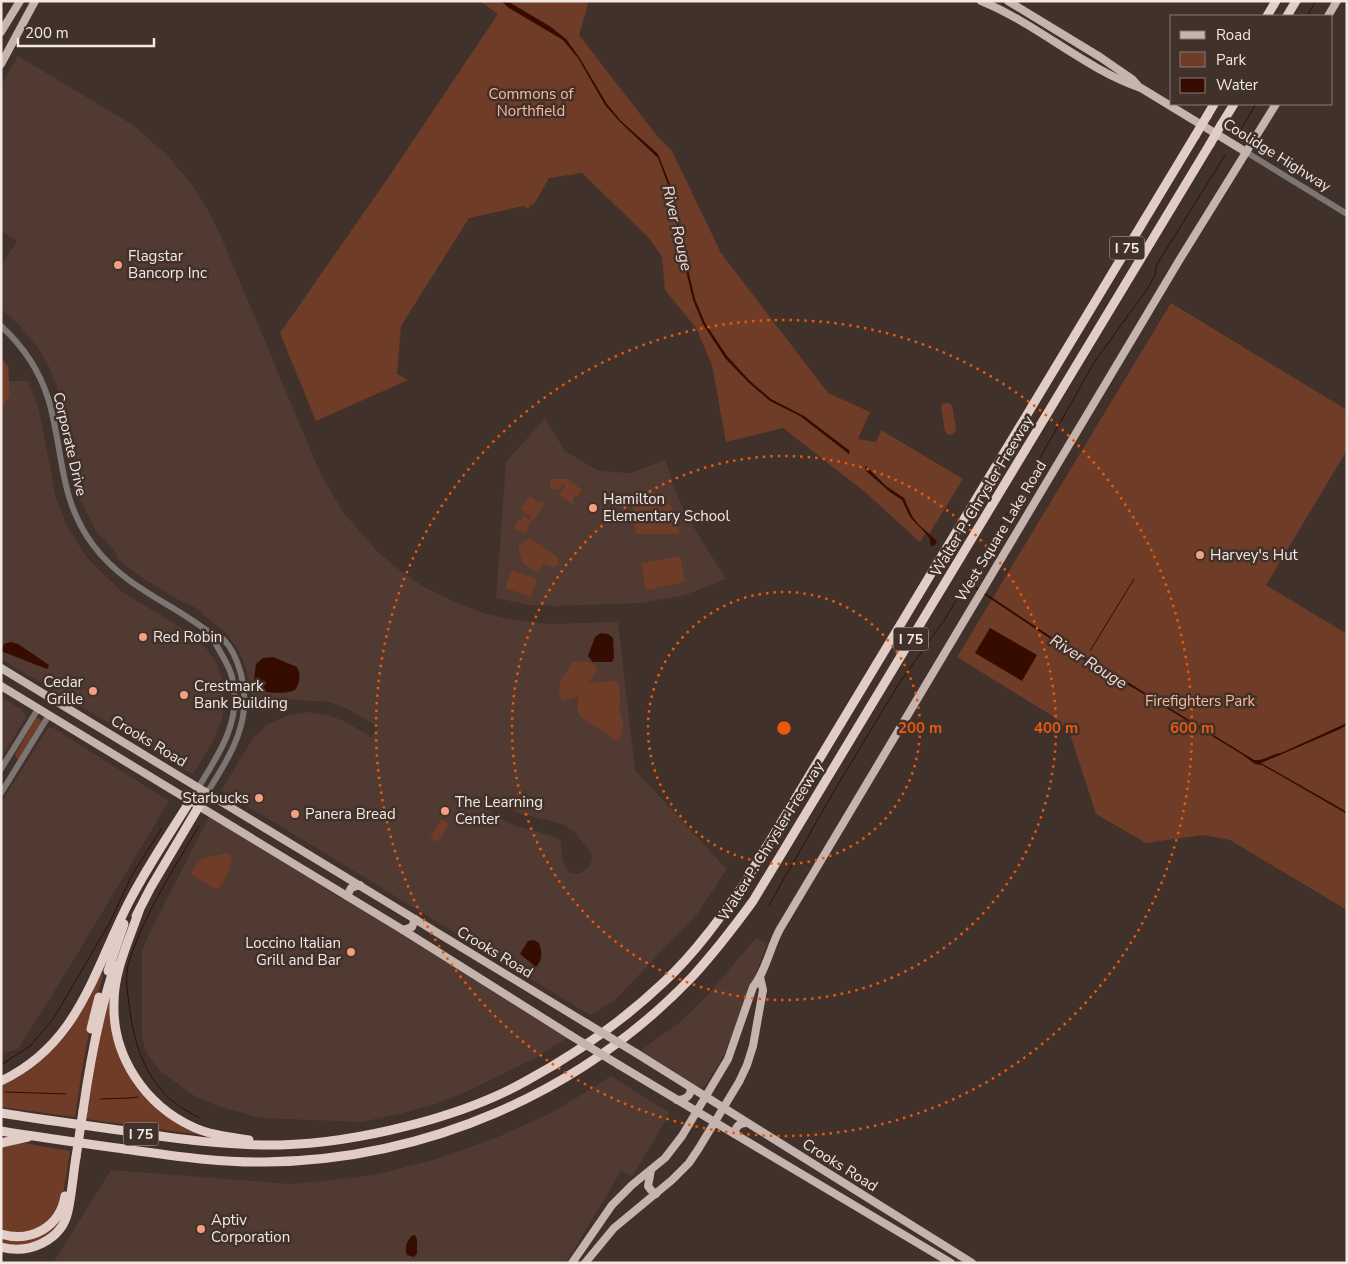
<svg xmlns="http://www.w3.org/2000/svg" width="1348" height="1264" viewBox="0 0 1348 1264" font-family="'Nunito Sans',sans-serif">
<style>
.built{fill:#503a31;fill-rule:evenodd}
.green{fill:#6e3c27}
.water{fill:#360c00}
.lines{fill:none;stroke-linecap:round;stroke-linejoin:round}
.stream{stroke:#360c00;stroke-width:1}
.minor{stroke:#7d7572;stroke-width:6}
.major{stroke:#c5b4ad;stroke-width:8}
.highway{stroke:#e1cdc5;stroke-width:9}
.major-bridge{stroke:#c5b4ad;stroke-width:8}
.highway-bridge{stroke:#e1cdc5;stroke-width:9}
.ring{fill:none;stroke:#e8590c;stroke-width:2.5;stroke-dasharray:2.5 5}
.poi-dot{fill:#f2a07f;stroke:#41312b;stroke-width:2}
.labels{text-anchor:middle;stroke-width:5;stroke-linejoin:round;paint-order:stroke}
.shield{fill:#41312b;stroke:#bdb1ac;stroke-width:1}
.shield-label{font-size:14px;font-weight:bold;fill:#f2e8e3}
.park-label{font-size:15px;fill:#fdb799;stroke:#41312b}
.street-label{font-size:15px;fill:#f2e8e3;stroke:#41312b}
.poi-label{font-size:15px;fill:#f2e8e3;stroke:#41312b;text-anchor:start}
.water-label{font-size:16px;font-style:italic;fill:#f6ddd3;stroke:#41312b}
.centre{fill:#e8590c;stroke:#41312b;stroke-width:2.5}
.ring-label{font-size:15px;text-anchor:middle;font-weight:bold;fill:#e8590c;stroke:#41312b;stroke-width:5;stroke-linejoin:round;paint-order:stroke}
</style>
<rect width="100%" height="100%" fill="#41312b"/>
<!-- built -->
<g class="built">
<path d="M18,56L133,125L168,156L193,186L206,207L220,234L321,475L343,512L377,551L402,572L424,587L457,603L486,614L511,619L548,624L618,622L635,770L727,869L697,914L614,1001L590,1015L221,790L254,737L267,725L286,716L309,712L330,716L346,722L371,737L378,727L346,708L329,702L252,697L247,672L242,658L235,645L224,631L203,615L200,610L179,600L144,579L127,567L117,558L116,553L105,540L97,533L82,503L79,493L64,409L56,384L47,362L36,346L19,325L1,309V266L17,241L1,231V85ZM491,797L521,814L551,821L564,825L574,832L593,855L590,866L579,874L570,873L562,860L561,841L553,836L512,825L485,809Z"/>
<polygon points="9,381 28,381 39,410 56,498 67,526 87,558 121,591 194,636 206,648 217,664 225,687 223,716 215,738 193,775 124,732 1,659 1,410 10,396"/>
<polygon points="545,418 565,451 599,471 630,473 666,460 674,488 686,515 726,579 685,595 641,603 555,606 531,605 496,598 506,462"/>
<polygon points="1037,467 1041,469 1025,496 1021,493"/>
<polygon points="1,697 21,709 26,717 1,758"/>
<polygon points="48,728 53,728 169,801 64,976 18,1049 1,1054 1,803"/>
<polygon points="209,817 316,882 327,890 369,914 567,1038 533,1059 468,1091 433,1105 399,1114 361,1122 260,1118 215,1105 193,1095 160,1071 146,1053 142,1035 142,950 151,930"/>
<polygon points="756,938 767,944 725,1053 706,1085 702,1088 695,1085 640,1051 680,1022 704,999"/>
<polygon points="611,1076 670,1113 632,1177 621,1171 566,1263 53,1263 111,1170 291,1184 324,1181 374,1175 437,1159 498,1137 557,1110"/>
</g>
<!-- green -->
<g class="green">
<polygon points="480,1 589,1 579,35 658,137 672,151 721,253 828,393 870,412 858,439 876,442 881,430 963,479 929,534 927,532 920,542 865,492 783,428 726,442 712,365 696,328 665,290 662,257 650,239 582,173 549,178 534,204 531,205 528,209 523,206 469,218 401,326 397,374 408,380 316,421 280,333 388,178 498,14"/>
<polygon points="1171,303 1347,410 1347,450 1266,585 1347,634 1347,910 1230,840 1203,835 1146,843 1096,814 1070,734 1051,715 957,657"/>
<polygon points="1,357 8,366 10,396 1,410"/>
<polygon points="948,403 952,405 956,429 955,432 952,435 947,434 945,431 941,407 942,404"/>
<polygon points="550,479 568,479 582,490 578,496 573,497 574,505 559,495 566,485 562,485 560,489 550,489"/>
<path d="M650,491C672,502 677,509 679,534H636L630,493Z"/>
<polygon points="530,496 540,503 546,502 532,522 531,520 526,533 514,529 518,519 521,520 524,515 531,520 531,517 521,509"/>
<path d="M530,538L558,558V565L553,567L544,564L537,572L522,563C522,556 518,551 519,544L524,543L525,540H528Z"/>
<polygon points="680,556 685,582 646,590 641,563"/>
<polygon points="512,570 537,579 531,597 505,588"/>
<path d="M581,661L592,663L596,667V672L588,683L617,681C619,685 620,692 620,697C621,701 617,704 619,709C622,723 627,725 619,740H614C604,729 583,723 578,712C577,708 578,700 578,696L572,699L562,700C554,684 564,675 573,662Z"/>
<polygon points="36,718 40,719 41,722 18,760 15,755"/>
<polygon points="441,819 449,824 438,842 430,838"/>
<path d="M226,853L232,856C231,867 226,884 216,890L191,874C198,855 208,858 226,853Z"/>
<path d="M100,973L103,975C89,1022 82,1069 75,1117L1,1107V1084C17,1073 35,1064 50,1052C74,1032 87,1001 100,973Z"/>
<polygon points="110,991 112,1015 140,1088 209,1136 86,1119 95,1058"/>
<polygon points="24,1143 70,1151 62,1202 59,1210 40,1229 16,1234 1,1230 1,1148 7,1145"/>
<path d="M55,1224L57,1226L42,1240L17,1246L1,1244V1237C23,1245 37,1234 55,1224Z"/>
</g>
<!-- water -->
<g class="water">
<polygon points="501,1 507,1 551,27 566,39 579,57 607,104 621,121 658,154 671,187 674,208 679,225 680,236 695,299 705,323 727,356 750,381 771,399 804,416 850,451 849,454 800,416 770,401 749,383 725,358 703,324 693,300 678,237 677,225 671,207 669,187 658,158 620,122 605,105 578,58 563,40 509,8"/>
<polygon points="866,466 886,486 904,498 912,516 919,525 937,541 935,545 931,546 929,537 910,517 902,500 890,492 866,471 865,468"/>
<path d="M964,579L1074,652L1100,665L1254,760C1265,761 1271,754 1281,753L1347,723V725L1338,730L1261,763L1335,805L1347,812V814L1262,765L1255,764L1243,755L1137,690L1073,654L964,581Z"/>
<polygon points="990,628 1037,655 1022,681 975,653"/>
<polygon points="601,633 608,634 613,638 614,658 612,662 593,662 588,656 595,637"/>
<polygon points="11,642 18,644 49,665 47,669 1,651 4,644"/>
<path d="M273,657L297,667C301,674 300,684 295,690C285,694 267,694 258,689L254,680L256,664L263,658Z"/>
<path d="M534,940L539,943C542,952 543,960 536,967L520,954L528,941Z"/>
<path d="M413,1235H415L417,1240V1254L414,1257L407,1255C404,1247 407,1240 413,1235Z"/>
</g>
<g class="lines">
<!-- stream -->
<g class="stream">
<polyline points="1307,16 1316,1"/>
<polyline points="1239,133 1256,104"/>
<polyline points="1036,465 1095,361 1148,288 1155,275 1156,266 1225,155"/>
<polyline points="1090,651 1134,579"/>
<polyline points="769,905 837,786 900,682 945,619 1019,493"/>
<polyline points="1,1065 30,1046 54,1018 110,922 132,875 162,828"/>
<polyline points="5,1092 66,1094"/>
<polyline points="100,1099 130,1098 138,1097"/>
<path d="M199,1118C189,1112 179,1107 170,1099C145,1076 134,1043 130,1011C128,997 125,979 128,965C143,916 173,870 199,826"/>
</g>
<!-- minor -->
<g class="minor">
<polyline points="1246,152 1347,214"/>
<path d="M1,326C23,346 39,370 48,398C64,451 58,498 93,545C125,588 171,602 210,633C214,636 220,637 224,640C232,648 238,663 241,674C255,726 224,764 199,806"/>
<polyline points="1,769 38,709"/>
<polyline points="1,793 49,715"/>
<path d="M190,801C213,762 244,725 232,677C228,661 217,650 212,635"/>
</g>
<!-- major -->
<g class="major">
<path d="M981,1C1038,24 1083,68 1141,88L1246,152"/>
<polyline points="1008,1 1100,57 1132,79 1139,87"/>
<polyline points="1328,16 1337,1"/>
<polyline points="1,32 20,1"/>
<polyline points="1,64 35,1"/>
<polyline points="1,668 586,1023"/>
<polyline points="1,686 403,930 570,1035"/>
<polyline points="347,896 351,888 360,885"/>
<polyline points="403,930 412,927 415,919"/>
<polyline points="636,1053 972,1263"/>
<polyline points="619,1065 951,1263"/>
<path d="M677,1100C685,1100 691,1096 691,1088"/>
<path d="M735,1134C735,1127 739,1123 746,1123"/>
<polyline points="651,1170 648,1186 651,1190 656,1194"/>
<path d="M572,1263L612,1205L632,1185L665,1158L682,1136L728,1059L753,987C766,971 770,947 780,929L1180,259L1276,104"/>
<polyline points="585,1263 614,1228 672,1180 689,1163 699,1148 739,1082 747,1065 753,1046 763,990 760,977"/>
</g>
<!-- highway -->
<g class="highway">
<polyline points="1267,16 1276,1"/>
<polyline points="1287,16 1296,1"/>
<polyline points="1207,116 1214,104"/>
<polyline points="1221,125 1234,104"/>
<path d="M139,911C129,940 114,971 114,1003C112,1056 145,1105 193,1127C210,1135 230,1137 249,1140"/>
<polyline points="136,916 151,887 199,806"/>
<polyline points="108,971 124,924"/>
<polyline points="91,1029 99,997"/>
<path d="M1,1081C79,1044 93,972 129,902C147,867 169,835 190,801"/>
<path d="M83,1111C90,1061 99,1012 115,965"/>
<path d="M1,1113C43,1120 84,1125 126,1131C177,1139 228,1146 280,1145C356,1143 460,1118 526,1081C576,1054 624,1020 665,981C696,952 720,918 744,884L1195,136"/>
<path d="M1,1131C44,1138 88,1144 131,1150C175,1156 220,1163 265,1162C426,1160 581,1093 692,977C714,953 734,927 753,901L1210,144"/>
<polyline points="1,1143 28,1137"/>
<path d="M1,1234C31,1243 60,1227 65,1196"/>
<path d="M1,1247C29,1255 62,1240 68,1211C72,1193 73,1175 76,1157"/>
</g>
<!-- major-bridge -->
<g class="major-bridge">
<polyline points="586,1023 636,1053"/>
<polyline points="570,1035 619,1065"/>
</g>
<!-- highway-bridge -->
<g class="highway-bridge">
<polyline points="1195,136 1207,116"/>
<polyline points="1210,144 1221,125"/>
<polyline points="76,1157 83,1111"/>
</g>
</g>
<!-- distance rings -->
<g class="ring">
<circle cx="784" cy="728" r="136"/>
<circle cx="784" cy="728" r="272"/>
<circle cx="784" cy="728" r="408"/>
</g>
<!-- markers -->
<g class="poi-dot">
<circle cx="118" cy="265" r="5"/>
<circle cx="593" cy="508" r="5"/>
<circle cx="1200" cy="555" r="5"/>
<circle cx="143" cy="637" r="5"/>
<circle cx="93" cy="691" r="5"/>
<circle cx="184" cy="695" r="5"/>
<circle cx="259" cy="798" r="5"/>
<circle cx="445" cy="811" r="5"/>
<circle cx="295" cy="814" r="5"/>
<circle cx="351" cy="952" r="5"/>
<circle cx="201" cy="1229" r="5"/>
</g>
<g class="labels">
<!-- shield labels -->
<g class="shield">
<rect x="1109.5" y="236.5" width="35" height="23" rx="4"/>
<rect x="893.5" y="627.5" width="35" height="23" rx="4"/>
<rect x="123.5" y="1122.5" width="35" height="23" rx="4"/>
</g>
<g class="shield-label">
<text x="1127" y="253">I 75</text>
<text x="911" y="644">I 75</text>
<text x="141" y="1139">I 75</text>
</g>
<!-- park labels -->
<g class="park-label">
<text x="531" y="99">Commons of<tspan x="531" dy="17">Northfield</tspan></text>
<text x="1200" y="706">Firefighters Park</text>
</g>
<!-- street labels -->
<g class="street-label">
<text transform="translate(1277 155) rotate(32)" y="5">Coolidge Highway</text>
<text transform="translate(70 444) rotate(77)" y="5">Corporate Drive</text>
<text transform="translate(982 496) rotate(-59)" y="5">Walter P. Chrysler Freeway</text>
<text transform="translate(1001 531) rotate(-59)" y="5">West Square Lake Road</text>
<text transform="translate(149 741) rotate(31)" y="5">Crooks Road</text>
<text transform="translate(771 841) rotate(-58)" y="5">Walter P. Chrysler Freeway</text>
<text transform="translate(495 952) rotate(31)" y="5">Crooks Road</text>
<text transform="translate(840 1165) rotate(32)" y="5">Crooks Road</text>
</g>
<!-- poi labels -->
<g class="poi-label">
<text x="128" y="261">Flagstar<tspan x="128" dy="17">Bancorp Inc</tspan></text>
<text x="603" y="504">Hamilton<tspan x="603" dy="17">Elementary School</tspan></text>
<text x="1210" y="560">Harvey's Hut</text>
<text x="153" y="642">Red Robin</text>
<text x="83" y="687" text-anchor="end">Cedar<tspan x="83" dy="17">Grille</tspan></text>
<text x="194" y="691">Crestmark<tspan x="194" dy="17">Bank Building</tspan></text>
<text x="249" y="803" text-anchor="end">Starbucks</text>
<text x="455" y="807">The Learning<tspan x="455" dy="17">Center</tspan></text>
<text x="305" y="819">Panera Bread</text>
<text x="341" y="948" text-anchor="end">Loccino Italian<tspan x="341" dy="17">Grill and Bar</tspan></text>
<text x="211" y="1225">Aptiv<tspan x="211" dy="17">Corporation</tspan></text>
</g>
<!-- water labels -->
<g class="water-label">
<text transform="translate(678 228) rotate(77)" y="6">River Rouge</text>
<text transform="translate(1089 661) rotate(32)" y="6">River Rouge</text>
</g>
</g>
<circle cx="784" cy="728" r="8" class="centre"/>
<g class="ring-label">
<text x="920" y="733">200 m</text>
<text x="1056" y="733">400 m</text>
<text x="1192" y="733">600 m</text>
</g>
<!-- border -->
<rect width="1348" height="1264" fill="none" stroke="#f2e8e3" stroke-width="5"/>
<!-- legend -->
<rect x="1170" y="15" width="162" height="90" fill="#41312b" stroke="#887a75"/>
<rect x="1180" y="31" width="25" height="8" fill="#c5b4ad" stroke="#887a75"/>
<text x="1216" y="40" font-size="15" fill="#f2e8e3">Road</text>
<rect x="1180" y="52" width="25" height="15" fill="#6e3c27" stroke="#887a75"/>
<text x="1216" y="65" font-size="15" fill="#f2e8e3">Park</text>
<rect x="1180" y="78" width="25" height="15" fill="#360c00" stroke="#887a75"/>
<text x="1216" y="90" font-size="15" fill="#f2e8e3">Water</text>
<!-- scale -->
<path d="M18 38v8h136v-8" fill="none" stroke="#f2e8e3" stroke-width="2.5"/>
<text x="25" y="38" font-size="15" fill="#f2e8e3" stroke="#41312b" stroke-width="4" paint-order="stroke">200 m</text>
</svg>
